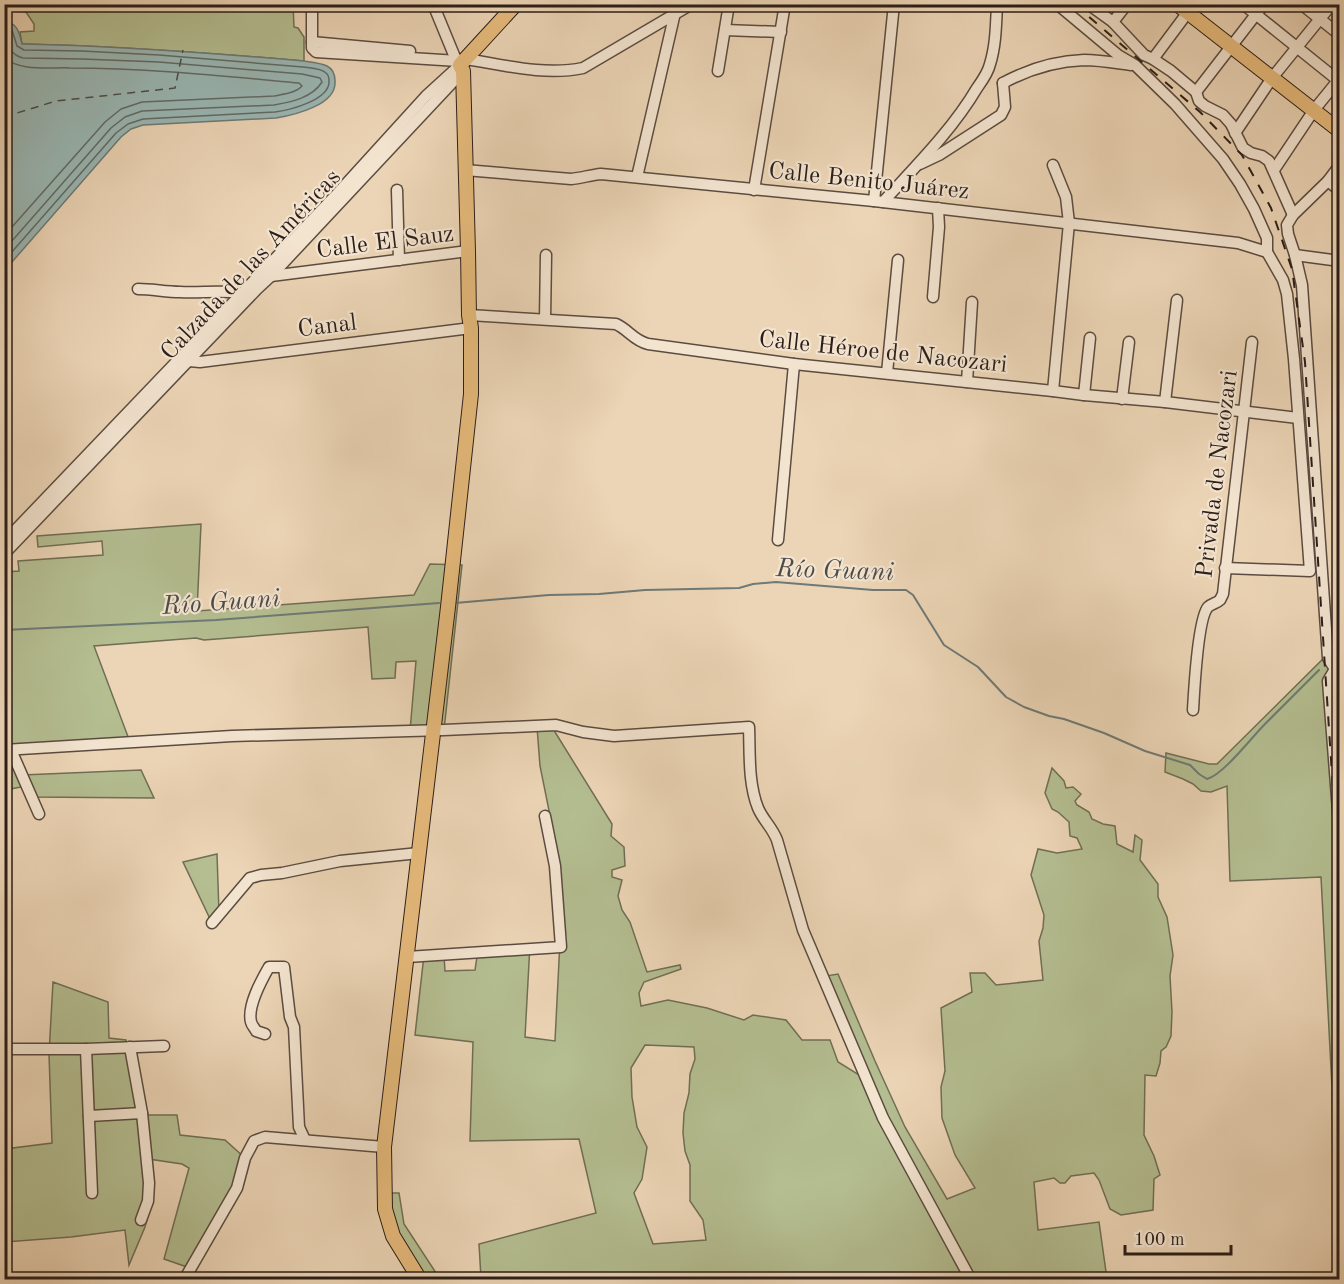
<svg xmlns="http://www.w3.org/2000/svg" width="1344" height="1284" viewBox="0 0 1344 1284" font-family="'Old Standard TT',serif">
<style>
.green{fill:#b4be91;stroke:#706e55;stroke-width:1.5;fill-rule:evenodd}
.water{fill:#9ab8b5;stroke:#6e7a77;stroke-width:1.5}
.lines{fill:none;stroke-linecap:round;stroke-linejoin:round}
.shore{stroke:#626b67;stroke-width:1.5}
.stream{stroke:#6e7a77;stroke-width:2}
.ferry{stroke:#4c4c48;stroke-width:1.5;stroke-dasharray:8 6;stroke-linecap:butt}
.minor-casing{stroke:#5b4c40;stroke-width:13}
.major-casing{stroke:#2b1e19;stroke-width:16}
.minor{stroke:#f3e4d0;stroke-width:10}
.major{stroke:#e6ba7b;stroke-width:14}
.rail{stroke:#2b1e19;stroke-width:2;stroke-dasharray:10 10;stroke-linecap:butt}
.labels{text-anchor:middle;stroke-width:4.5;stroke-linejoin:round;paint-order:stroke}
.street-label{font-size:24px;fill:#2b1e19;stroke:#f3e4d0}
.water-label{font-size:26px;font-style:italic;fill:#4c4c48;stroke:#f3e4d0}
</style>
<rect width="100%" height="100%" fill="#ecd5b6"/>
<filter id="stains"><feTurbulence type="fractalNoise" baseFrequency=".00333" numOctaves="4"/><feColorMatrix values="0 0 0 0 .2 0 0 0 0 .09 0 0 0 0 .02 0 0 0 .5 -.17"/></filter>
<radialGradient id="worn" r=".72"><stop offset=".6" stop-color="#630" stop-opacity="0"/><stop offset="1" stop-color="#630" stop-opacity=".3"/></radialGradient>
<!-- green -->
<g class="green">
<path d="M269,4L293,5L294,27L298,28L304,37V61C211,53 118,46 25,44H22L20,32L34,31V24L26,12L15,11L11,5Z"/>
<polygon points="201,524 197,611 414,595 430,564 462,565 444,730 410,731 416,661 396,662 395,678 372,679 368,627 204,640 196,638 94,646 130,742 11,750 22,775 141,770 154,798 32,797 26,786 5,790 5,572 19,571 18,561 103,555 102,541 38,547 37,536"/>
<polygon points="1335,647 1340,715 1339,1279 1334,1279 1333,1254 1338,1253 1333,1190 1332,1087 1321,877 1230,881 1227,786 1211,792 1201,791 1193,784 1183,779 1165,772 1166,753 1209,764 1217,764"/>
<path d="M556,725L555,732L612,824L611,836L624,847L625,866L612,870V877L622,880L618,896L622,910L630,922L647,972L680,965L681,969L644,982L639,993L641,1006L668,1000L707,1008L744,1020L753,1015L786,1020L802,1040H830L838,1062L859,1075L820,977L838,974L875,1061L905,1127L947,1199L975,1188L955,1155L942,1118L941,1087L945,1071L941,1008L972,992L970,973H985L996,985L1043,980L1039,941L1043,928L1044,915L1031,875L1038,849L1057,853L1082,849L1077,838L1070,836L1069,822L1058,812L1052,809L1045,793L1052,768L1064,781L1066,788L1073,787L1081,794L1075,801L1077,805L1089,812L1092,819L1103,824L1115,826L1117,844L1133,852L1135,835L1142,840L1140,860L1158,884V897L1167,917L1173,955L1170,976L1172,1012L1171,1036L1166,1047L1161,1051L1160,1063L1156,1076L1145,1075L1144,1135L1154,1156L1160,1175L1154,1179L1153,1210L1121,1215L1110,1209L1099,1180L1094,1173L1071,1176L1065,1183H1060L1054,1178L1034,1182L1038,1230L1099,1222L1107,1279H420L408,1261L384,1193H399L404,1224L440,1279L481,1278L479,1244L596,1213L579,1139L470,1141L473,1042L415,1035L424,955L444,956L445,971L475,970L478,950L530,944L525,1037L555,1041L560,941L559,860L540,766L537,727ZM645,1045L694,1047L695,1059L690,1074L689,1093L684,1113L683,1133L685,1151L690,1165V1201L703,1220L706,1240L653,1244L634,1193L642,1179L647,1147L637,1127L632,1097L631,1068Z"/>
<polygon points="217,854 219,913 212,923 183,862"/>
<polygon points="53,982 108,1002 109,1038 126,1040 143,1115 177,1115 180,1135 225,1140 245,1158 237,1188 190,1268 164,1259 189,1168 182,1164 148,1159 151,1205 145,1227 129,1265 125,1230 71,1237 5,1242 5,1149 52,1143 49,1054"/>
</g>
<!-- water -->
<path class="water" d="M5,21C18,24 19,32 22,44H25C118,46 211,53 304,61C311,62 321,63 327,66C333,69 335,75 335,81C337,105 294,115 276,118L143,125L131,129L121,137L5,270Z"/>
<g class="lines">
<!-- shore -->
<g class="shore">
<path d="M4,27L12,30L17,46L24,50L82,51L159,55L303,67C309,68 321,68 326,73C329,75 329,78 329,81C330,100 290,110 275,112L143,119L128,124L116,133L4,261"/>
<path d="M4,35L7,36C9,48 11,55 23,58L82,59L159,62L302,74L320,78L322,82C312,98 291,102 274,105L142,111L125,117L111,128L4,250"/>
<path d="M4,57C19,72 51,67 70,68C147,68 223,76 299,83L302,86C296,93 283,94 274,96L142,102L121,109L105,122L4,236"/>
</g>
<!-- stream -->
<g class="stream">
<path d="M455,603L549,595L599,594L645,590L739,588L753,584L776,582L873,590H906L913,595L944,645L978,667L1006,697L1024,707L1049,716L1064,719L1104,733L1145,751L1190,765L1199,774L1207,779C1223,775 1252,737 1265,724C1283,706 1301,688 1319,670"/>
<polyline points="4,630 216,620 439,603"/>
<polyline points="1332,657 1338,636 1340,624"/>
</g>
<!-- ferry -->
<polyline class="ferry" points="4,117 56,101 175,88 183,50"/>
<defs>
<g id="minor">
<polyline points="312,4 312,48 316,52 458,61"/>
<polyline points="1057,4 1118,55 1135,65 1175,104 1223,159 1240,184 1254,209 1267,238 1267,252 1283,280 1287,294 1294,359 1310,571 1225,568"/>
<polyline points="1088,4 1113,22 1144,55 1153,59 1171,71 1196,92 1199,101 1205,106 1223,115 1231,124 1243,148 1251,153 1262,156 1269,161 1293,215"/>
<polyline points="1243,4 1340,82"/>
<polyline points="1301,4 1340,35"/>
<polyline points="1113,22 1127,4"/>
<polyline points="725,30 781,32"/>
<polyline points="312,42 410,51"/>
<path d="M466,59C504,65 545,76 583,68L692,4"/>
<polyline points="1153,59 1194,4"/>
<polyline points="718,71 729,4"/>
<path d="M1003,83C1027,70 1056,61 1084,60C1100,60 1116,63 1131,65"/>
<polyline points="1196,92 1264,4"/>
<polyline points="1235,133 1272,78 1332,4"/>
<polyline points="920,164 939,155 1001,115 1005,107 1003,83"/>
<polyline points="1053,165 1066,197 1069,223 1053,391"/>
<path d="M465,170L571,179C581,178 591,175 601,174L874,201L1238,243L1267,252"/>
<polyline points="1274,170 1314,110 1340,78"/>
<polyline points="637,177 677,4"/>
<polyline points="1328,181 1340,191"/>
<polyline points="397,190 399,260"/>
<polyline points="754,190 785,4"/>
<polyline points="874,201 894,4"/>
<path d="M883,202C915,167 953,129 977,88C982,81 988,73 990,64C996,45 996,24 997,4"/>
<polyline points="1295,255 1340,261"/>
<polyline points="270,275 271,276 468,251"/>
<path d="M138,289C152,289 166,292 180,292C201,293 221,290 242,293"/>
<polyline points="933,297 939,227 938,208"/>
<path d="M469,315L616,324C629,330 633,340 648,344L794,364L1053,391L1084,395L1165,402L1298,418"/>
<polyline points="545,319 546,255"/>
<polyline points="189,361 200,362 471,328"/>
<polyline points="887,373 898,260"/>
<polyline points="967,382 972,302"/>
<polyline points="1084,395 1090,338"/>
<polyline points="1122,399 1129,342"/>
<polyline points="1165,402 1177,300"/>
<polyline points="778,540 794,364"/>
<polyline points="4,542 335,196 426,96 460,65 454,55 433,4"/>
<polyline points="4,554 257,289 271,276 463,71"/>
<path d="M1193,710C1194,692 1198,618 1208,607C1211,604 1217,603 1220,600L1223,594L1252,342"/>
<path d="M4,750L232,736L444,730L556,725L583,732L614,736L749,727C750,753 748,783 758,808C763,820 772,827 777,840L803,930L883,1118L971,1280"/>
<polyline points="11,750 39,814"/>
<polyline points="1339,824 1328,681 1335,669 1328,658 1302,285 1295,255 1288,234 1287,225 1293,215 1328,181 1340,165"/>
<polyline points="212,923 250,878 261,875 282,873 340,861 419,853"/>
<polyline points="407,957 561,947 555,866 545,816"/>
<path d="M265,1034L256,1031C255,1028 252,1026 251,1022C247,1006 261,981 269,967H284L290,1017L294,1027L299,1127L305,1140"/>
<polyline points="130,1047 142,1113 149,1183 148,1201 141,1220"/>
<polyline points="4,1049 86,1049 164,1046"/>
<polyline points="86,1049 92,1193"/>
<polyline points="89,1116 142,1113"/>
<polyline points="184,1280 237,1188 245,1158 254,1141 265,1137 384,1147"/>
</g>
<g id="major">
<polyline points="1177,4 1340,131"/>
<polyline points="420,1280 393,1236 385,1209 384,1147 448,607 471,394 471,328 469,315 468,251 463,71 460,65 516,4"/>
</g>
</defs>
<!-- minor casing -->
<use href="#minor" class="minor-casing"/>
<!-- major casing -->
<use href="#major" class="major-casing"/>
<!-- minor -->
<use href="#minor" class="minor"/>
<!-- major -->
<use href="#major" class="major"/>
<!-- rail -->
<polyline class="rail" points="1074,4 1200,112 1242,155 1271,208 1292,269 1305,362 1340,897"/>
</g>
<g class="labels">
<!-- street labels -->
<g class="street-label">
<text transform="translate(869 180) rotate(6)" y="8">Calle Benito Juárez</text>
<text transform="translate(385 241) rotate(-7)" y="8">Calle El Sauz</text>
<text transform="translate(250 264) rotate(-47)" y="8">Calzada de las Américas</text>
<text transform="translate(327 325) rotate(-7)" y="8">Canal</text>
<text transform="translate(883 351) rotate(6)" y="8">Calle Héroe de Nacozari</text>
<text transform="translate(1216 474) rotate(-83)" y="8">Privada de Nacozari</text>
</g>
<!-- water labels -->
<g class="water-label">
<text transform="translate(835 569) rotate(2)" y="9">Río Guani</text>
<text transform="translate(221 601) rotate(-4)" y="9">Río Guani</text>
</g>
</g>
<!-- margin -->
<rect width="1344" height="1284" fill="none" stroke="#ecd5b6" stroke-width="24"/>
<rect x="6" y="6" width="1332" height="1272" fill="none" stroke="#2b1e19" stroke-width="3"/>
<rect x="12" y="12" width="1320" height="1260" fill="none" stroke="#2b1e19" stroke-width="1.5"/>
<!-- scale -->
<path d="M1125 1245v9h106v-9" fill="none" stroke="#2b1e19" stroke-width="3"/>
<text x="1134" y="1245" font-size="18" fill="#2b1e19" stroke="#f3e4d0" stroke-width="4.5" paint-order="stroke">100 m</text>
<rect width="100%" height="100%" filter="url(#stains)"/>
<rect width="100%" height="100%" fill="url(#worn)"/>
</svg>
